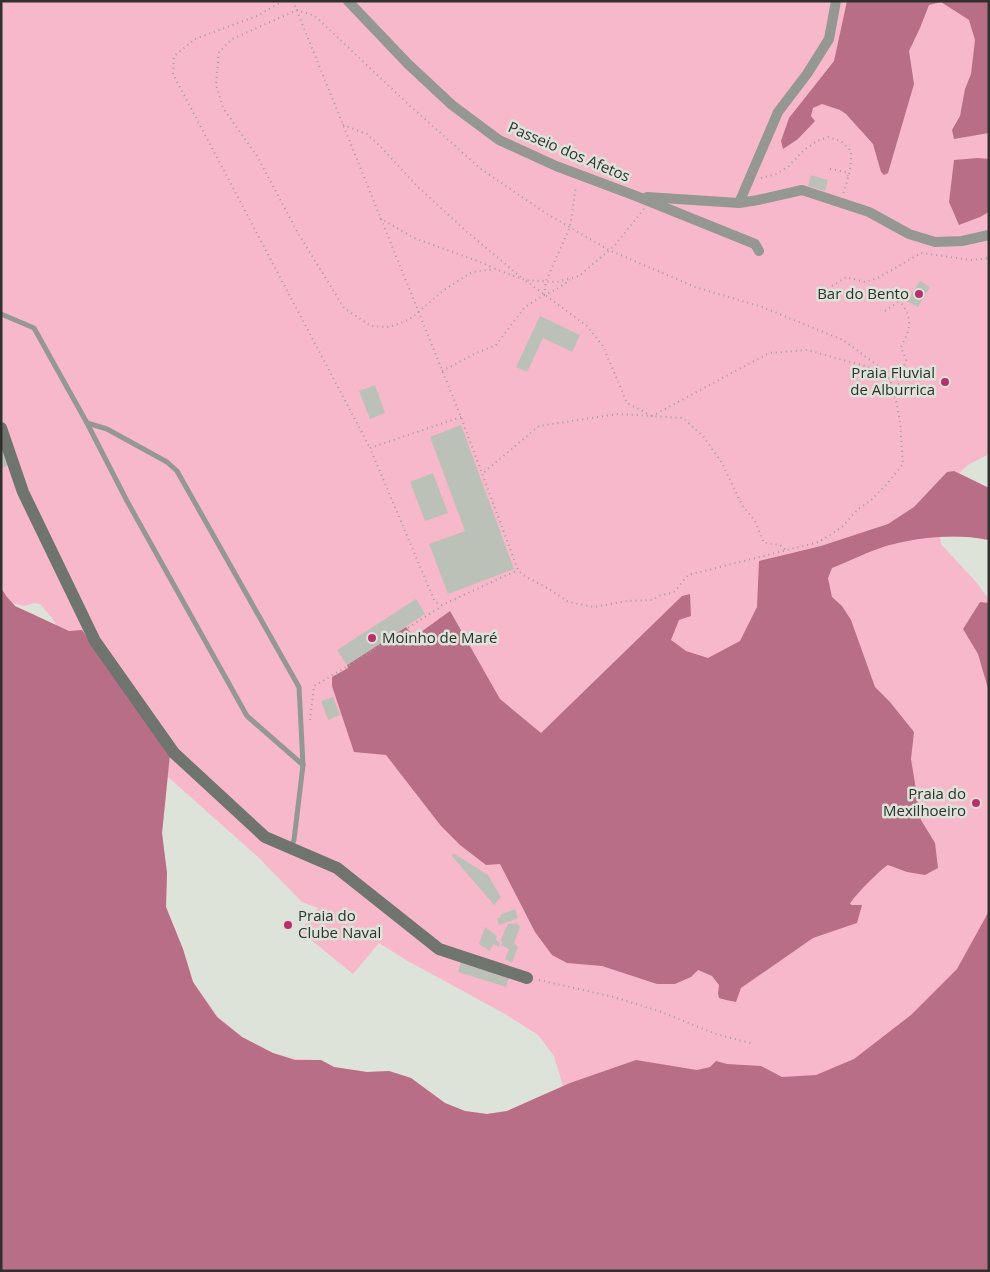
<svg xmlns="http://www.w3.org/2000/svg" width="990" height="1272" viewBox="0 0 990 1272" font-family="'Open Sans',sans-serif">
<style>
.green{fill:#f7b8cc;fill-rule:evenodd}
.water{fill:#b96e88}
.building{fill:#bbc1b7}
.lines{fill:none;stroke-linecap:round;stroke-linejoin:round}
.path{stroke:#9ca199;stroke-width:2;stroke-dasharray:1 4;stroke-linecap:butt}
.lane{stroke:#959793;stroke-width:5}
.street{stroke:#959793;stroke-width:10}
.secondary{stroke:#70746e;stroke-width:12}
.poi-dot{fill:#b82f6c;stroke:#dde3d9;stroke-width:2}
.labels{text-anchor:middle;stroke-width:5;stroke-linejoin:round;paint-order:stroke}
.street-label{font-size:15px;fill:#2e312d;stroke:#dde3d9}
.poi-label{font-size:15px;fill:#2e312d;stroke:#dde3d9;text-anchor:end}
</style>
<rect width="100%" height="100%" fill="#dde3d9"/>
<!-- green -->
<path class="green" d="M1,1H989V454L968,465L959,473L989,488V540L973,537H940L941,544L977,583L989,600V988L459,1271H1V588L3,590L1,583ZM13,603L24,606L34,603L40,604L52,618L56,625L15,606ZM168,777L258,857L302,902L318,908L300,931L353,974L379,943L406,960L505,1014L538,1035L554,1056L563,1086L507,1111L487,1114L465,1111L445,1103L411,1078L389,1071L367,1072L334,1067L321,1060L295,1059L273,1053L242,1037L218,1017L193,982L183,949L166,907L167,873L162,833Z"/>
<!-- water -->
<g class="water">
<polygon points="847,1 989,1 989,133 954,139 952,130 960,116 965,89 971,74 975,40 969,20 941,2 929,5 920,28 909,51 914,84 888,173 884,175 881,172 873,144 846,114 840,110 822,104 813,108 811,116 815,121 798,139 783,149 781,141 789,118 834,61"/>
<polygon points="978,158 989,159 989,212 980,217 959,225 949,202 954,160"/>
<path d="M954,471L989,488V540C955,533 919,537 886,546C867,552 850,561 832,568L828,578L832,597L842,606L851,620L875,687L890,702L914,732L911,759L921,820L935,843L938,868L925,875L907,872L888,865C883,867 852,898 850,904L852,905H862L857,923L813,938L741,988L736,1002L726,1000L719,998L718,994L719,985L712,976L698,970L691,977L675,984H657L602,966L567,963L552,955L535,932L500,864L486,865L460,845L441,826L386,755L354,752L332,686V677L348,668L347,665L406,627L414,637L450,611L500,699L541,733L682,596L690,594L691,616L679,620L671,640L686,651L708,658L740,641L757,607L759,561L821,546L888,524L914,507L947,472Z"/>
<polygon points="1,588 7,597 15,606 69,631 82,630 151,729 170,754 162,833 167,873 166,907 183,949 193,982 217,1017 242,1037 273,1053 295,1060 321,1060 334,1067 367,1072 389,1071 411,1078 445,1103 465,1111 487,1114 507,1111 570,1083 636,1060 697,1070 710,1067 716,1061 727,1064 761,1066 782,1077 816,1075 854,1059 911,1015 957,969 989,911 989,1271 1,1271"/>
<polygon points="980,602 989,603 989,692 978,654 963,629"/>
</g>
<!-- building -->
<g class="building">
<polygon points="811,175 828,180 825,191 808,186"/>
<polygon points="920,281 930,287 918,307 907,301"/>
<polygon points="540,316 580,335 572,352 543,338 527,372 516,367"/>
<polygon points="375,385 385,413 370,419 359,391"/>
<polygon points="461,425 514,569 448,594 429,544 465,531 430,437"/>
<polygon points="1,441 10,465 1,468"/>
<polygon points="433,473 448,513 425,521 410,482"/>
<polygon points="416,599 425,614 347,665 337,650"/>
<polygon points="333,697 340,715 328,720 321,701"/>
<polygon points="453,853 488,875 501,897 494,905 452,856"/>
<polygon points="515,909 518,918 499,925 497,919 501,917 500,915"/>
<polygon points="517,923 520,927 514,943 518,947 512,963 505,959 509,949 501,945 503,942 500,941 508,924"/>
<polygon points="485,927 497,936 496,940 500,943 499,947 493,944 490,951 479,944"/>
<polygon points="461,961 509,977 506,987 458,972"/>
</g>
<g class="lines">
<!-- path -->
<g class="path">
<polyline points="283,1 257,16 195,39 174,56 173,74 370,448"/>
<polyline points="293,1 461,417 518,570 523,575 549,589 567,601 573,603 594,607 627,601 652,600 661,595 672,593 675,591 688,575 819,542 842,527 858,509 870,501 887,484 903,464 900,422 895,395 887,372 807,350 769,353 652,416 618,414 539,426 482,474"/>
<polyline points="343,125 367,134 381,147 417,186 466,231 522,278"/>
<polyline points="830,169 846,172 848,176"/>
<path d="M761,178L776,174L789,166L804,150L817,141L828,137L841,141L851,151C852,167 848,179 843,194"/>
<polyline points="644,209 615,245 579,276 557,282 525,280 495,269 472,272 444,290 410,319 390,327 371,326 344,308 298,233 257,156 223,108 216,84 219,52 232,39 297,10 315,16 409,105 481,169 547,214 609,250 695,287 762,307 843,340 885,371"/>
<polyline points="380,218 414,238 480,262 494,268"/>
<polyline points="526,281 587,326 603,346 627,403 652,416 683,418 703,436 722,463 742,505 755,521 764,543 780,545 786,550"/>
<polyline points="832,286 846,277 865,282 878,278 921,253 971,260 989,258"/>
<polyline points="544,295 546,281 570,227 576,186"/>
<path d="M885,311L898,302C903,304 904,306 906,311C913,324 907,335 901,347L906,360L895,395"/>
<polyline points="442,371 476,353 496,345 525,307 544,295 557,289 570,280"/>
<polyline points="461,417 370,448 435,602 442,605 518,570"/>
<polyline points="310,720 314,686 348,666 442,606"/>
<polyline points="539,980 614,997 659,1011 716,1034 754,1044"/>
</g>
<!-- lane -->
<g class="lane">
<polyline points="1,314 34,328 87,423 107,429 167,462 177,471 299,687 303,765 294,840 291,847"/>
<polyline points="87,423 127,501 247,716 303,765"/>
</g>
<!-- street -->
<g class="street">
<polyline points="348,1 408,64 452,105 499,140 556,166 636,196 755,244 759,251"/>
<polyline points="647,197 739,203 758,200 802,190 869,212 909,234 935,242 962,241 989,235"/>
<polyline points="739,203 778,112 807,74 829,39 836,1"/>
</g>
<!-- secondary -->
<polyline class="secondary" points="1,428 23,492 95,641 174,753 265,837 337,868 439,949 527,978"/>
</g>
<!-- markers -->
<g class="poi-dot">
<circle cx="919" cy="294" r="5"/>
<circle cx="945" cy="382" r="5"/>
<circle cx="372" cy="638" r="5"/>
<circle cx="976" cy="803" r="5"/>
<circle cx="288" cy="925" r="5"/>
</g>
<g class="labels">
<!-- street labels -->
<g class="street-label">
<text transform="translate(569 152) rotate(23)" y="5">Passeio dos Afetos</text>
</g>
<!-- poi labels -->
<g class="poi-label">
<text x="909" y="299">Bar do Bento</text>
<text x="935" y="378">Praia Fluvial<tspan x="935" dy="17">de Alburrica</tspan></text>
<text x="382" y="643" text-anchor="start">Moinho de Maré</text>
<text x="966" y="799">Praia do<tspan x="966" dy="17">Mexilhoeiro</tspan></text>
<text x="298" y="921" text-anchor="start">Praia do<tspan x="298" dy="17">Clube Naval</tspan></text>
</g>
</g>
<!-- border -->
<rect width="990" height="1272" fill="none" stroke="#2e312d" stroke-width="5"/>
</svg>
